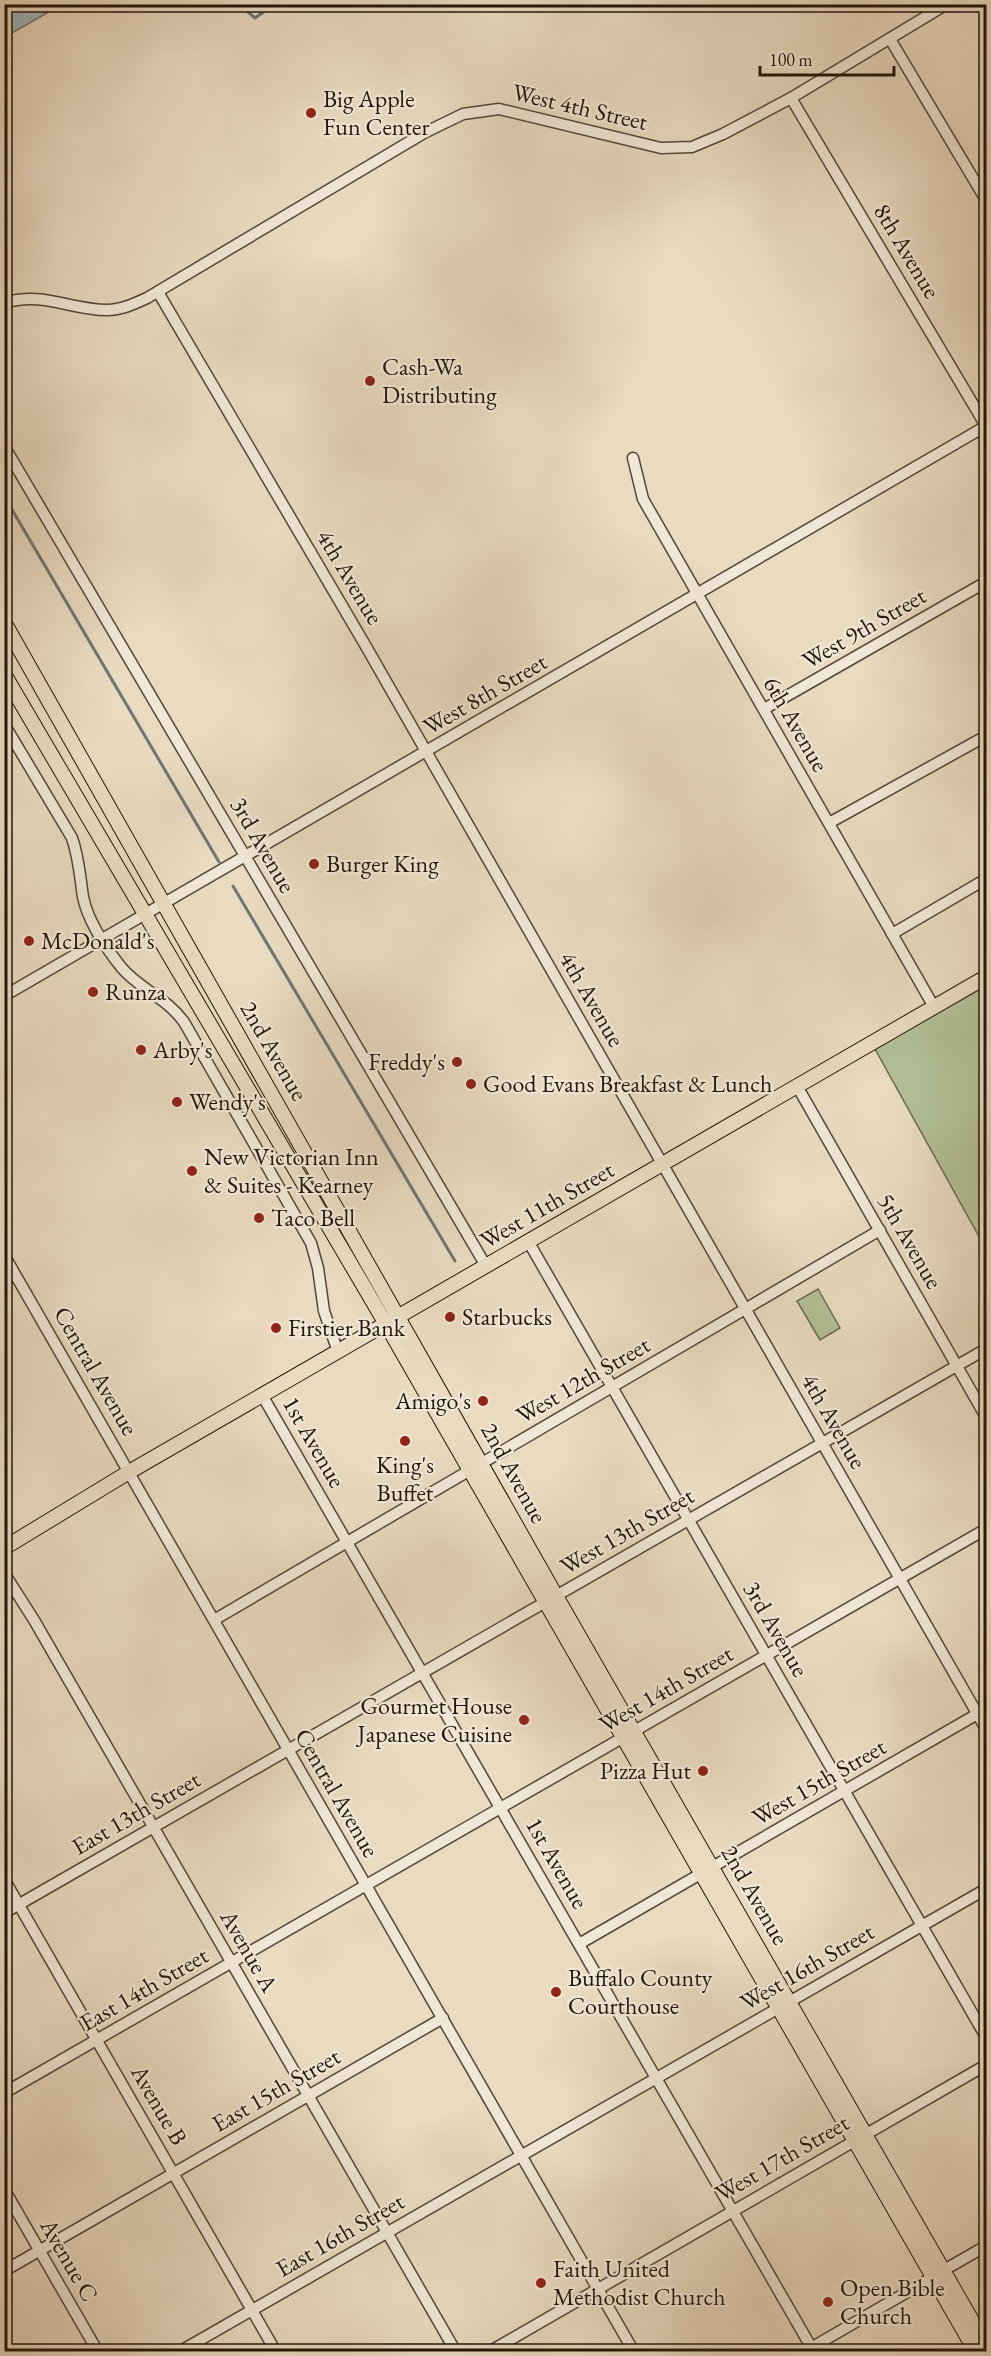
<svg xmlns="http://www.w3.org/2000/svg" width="991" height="2356" viewBox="0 0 991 2356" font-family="'EB Garamond',serif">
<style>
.green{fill:#b2c096;stroke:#696b50;stroke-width:1.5}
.water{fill:#9eb7be;stroke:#6c7776;stroke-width:1.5}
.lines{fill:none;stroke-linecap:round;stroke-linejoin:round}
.stream{stroke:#6c7776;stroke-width:3}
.minor-casing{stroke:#524737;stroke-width:13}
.major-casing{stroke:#201609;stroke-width:16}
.minor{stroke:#f1e7d6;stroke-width:10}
.major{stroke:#e9dac0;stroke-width:14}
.poi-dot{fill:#8f2418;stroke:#f1e7d6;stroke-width:2}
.labels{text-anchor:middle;stroke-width:4.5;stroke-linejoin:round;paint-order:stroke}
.poi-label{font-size:24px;fill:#201609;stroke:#f1e7d6;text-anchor:start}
.street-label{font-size:24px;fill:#201609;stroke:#f1e7d6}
</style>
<rect width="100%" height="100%" fill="#e9dac0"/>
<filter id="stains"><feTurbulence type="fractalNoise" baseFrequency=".00333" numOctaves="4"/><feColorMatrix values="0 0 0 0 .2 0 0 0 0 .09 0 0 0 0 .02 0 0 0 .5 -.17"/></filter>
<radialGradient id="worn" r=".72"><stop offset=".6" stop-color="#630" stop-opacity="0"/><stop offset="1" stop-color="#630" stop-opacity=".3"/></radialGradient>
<!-- green -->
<g class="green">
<polygon points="986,985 986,1249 875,1049"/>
<polygon points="818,1289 840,1328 820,1340 797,1301"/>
</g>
<!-- water -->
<polygon class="water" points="5,4 61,4 61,5 5,37"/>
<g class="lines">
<!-- stream -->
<g class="stream">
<polyline points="239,4 255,18 275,4"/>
<polyline points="4,496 219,862"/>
<polyline points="233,886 455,1261"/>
</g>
<defs>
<g id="minor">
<polyline points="890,39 986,200"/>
<polyline points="791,98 986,426"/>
<polyline points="158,292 364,643 986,1729"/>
<path d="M4,303C43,291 70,310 107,310C121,310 134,304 147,298L424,133L463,114L499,109L661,148L692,147L723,134L791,98L947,4"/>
<polyline points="4,446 486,1266"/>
<polyline points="633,458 643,499 934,1007"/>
<polyline points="764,709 986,582"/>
<path d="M4,724L72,838C79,858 80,877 83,897C88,921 106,948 121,967C139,989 166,997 184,1022L311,1243L318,1268L324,1311L338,1352"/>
<polyline points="829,823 986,736"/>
<polyline points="892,934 986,879"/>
<polyline points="4,996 986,426"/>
<polyline points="797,1086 986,1417"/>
<polyline points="528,1241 986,2037"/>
<polyline points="4,1255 634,2352"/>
<polyline points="262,1395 814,2352"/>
<polyline points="4,1573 34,1620 456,2352"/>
<polyline points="214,1620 880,1230"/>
<polyline points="4,1879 276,2352"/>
<polyline points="4,1913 986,1349"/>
<polyline points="579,1944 986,1709"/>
<polyline points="4,2093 986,1529"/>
<polyline points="4,2189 98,2352"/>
<polyline points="944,2270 986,2246"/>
<polyline points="4,2271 443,2018"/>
<polyline points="179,2352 986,1889"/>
<polyline points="489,2352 986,2065"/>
<polyline points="804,2352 933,2277"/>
</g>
<g id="major">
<polyline points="4,622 556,1596 986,2345"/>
<polyline points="4,674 386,1324 976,2352"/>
<polyline points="4,1548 129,1472 986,977"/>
</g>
</defs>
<!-- minor casing -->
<use href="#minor" class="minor-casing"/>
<!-- major casing -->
<use href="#major" class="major-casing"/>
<!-- minor -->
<use href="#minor" class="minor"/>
<!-- major -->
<use href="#major" class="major"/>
</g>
<!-- markers -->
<g class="poi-dot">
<circle cx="311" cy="113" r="6"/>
<circle cx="370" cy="381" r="6"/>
<circle cx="314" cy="864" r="6"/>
<circle cx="29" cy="941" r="6"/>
<circle cx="93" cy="992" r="6"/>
<circle cx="141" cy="1050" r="6"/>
<circle cx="457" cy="1062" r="6"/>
<circle cx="471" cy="1084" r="6"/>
<circle cx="177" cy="1102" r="6"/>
<circle cx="192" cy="1171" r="6"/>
<circle cx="259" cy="1218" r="6"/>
<circle cx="450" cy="1317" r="6"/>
<circle cx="276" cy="1328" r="6"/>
<circle cx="483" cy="1401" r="6"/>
<circle cx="405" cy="1441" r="6"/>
<circle cx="524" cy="1720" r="6"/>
<circle cx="703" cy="1771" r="6"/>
<circle cx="556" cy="1992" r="6"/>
<circle cx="541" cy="2283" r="6"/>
<circle cx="828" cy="2302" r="6"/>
</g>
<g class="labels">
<!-- poi labels -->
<g class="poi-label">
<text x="323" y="107">Big Apple<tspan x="323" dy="28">Fun Center</tspan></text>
<text x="382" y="375">Cash-Wa<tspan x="382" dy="28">Distributing</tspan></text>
<text x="326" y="872">Burger King</text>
<text x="41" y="949">McDonald's</text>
<text x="105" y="1000">Runza</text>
<text x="153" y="1058">Arby's</text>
<text x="445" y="1070" text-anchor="end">Freddy's</text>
<text x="483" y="1092">Good Evans Breakfast &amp; Lunch</text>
<text x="189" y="1110">Wendy's</text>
<text x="204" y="1165">New Victorian Inn<tspan x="204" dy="28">&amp; Suites - Kearney</tspan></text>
<text x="271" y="1226">Taco Bell</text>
<text x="462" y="1325">Starbucks</text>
<text x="288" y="1336">Firstier Bank</text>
<text x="471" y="1409" text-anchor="end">Amigo's</text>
<text x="405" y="1473" text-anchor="middle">King's<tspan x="405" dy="28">Buffet</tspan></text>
<text x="512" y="1714" text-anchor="end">Gourmet House<tspan x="512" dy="28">Japanese Cuisine</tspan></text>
<text x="691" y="1779" text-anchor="end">Pizza Hut</text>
<text x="568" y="1986">Buffalo County<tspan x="568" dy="28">Courthouse</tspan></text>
<text x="553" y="2277">Faith United<tspan x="553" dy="28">Methodist Church</tspan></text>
<text x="840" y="2296">Open Bible<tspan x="840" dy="28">Church</tspan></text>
</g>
<!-- street labels -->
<g class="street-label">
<text transform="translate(580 107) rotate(13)" y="8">West 4th Street</text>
<text transform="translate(907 251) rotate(59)" y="8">8th Avenue</text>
<text transform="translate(350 577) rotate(59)" y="8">4th Avenue</text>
<text transform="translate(864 628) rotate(-30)" y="8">West 9th Street</text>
<text transform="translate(485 694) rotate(-30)" y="8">West 8th Street</text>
<text transform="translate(796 724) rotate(60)" y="8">6th Avenue</text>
<text transform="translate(263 845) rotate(60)" y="8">3rd Avenue</text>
<text transform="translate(592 999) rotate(60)" y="8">4th Avenue</text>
<text transform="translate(274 1051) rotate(60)" y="8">2nd Avenue</text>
<text transform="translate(547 1205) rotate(-30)" y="8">West 11th Street</text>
<text transform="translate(910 1241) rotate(60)" y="8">5th Avenue</text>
<text transform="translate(96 1371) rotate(60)" y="8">Central Avenue</text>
<text transform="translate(583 1380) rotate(-30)" y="8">West 12th Street</text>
<text transform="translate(834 1421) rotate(60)" y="8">4th Avenue</text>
<text transform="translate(314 1442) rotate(60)" y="8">1st Avenue</text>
<text transform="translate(514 1473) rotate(61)" y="8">2nd Avenue</text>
<text transform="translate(627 1531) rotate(-30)" y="8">West 13th Street</text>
<text transform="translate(776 1629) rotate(60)" y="8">3rd Avenue</text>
<text transform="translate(666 1689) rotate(-30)" y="8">West 14th Street</text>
<text transform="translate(819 1782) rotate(-30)" y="8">West 15th Street</text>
<text transform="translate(337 1793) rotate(60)" y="8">Central Avenue</text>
<text transform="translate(136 1813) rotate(-30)" y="8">East 13th Street</text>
<text transform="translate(557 1863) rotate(60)" y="8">1st Avenue</text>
<text transform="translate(755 1895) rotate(60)" y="8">2nd Avenue</text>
<text transform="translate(249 1951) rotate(60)" y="8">Avenue A</text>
<text transform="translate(807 1967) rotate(-30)" y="8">West 16th Street</text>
<text transform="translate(144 1989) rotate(-30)" y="8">East 14th Street</text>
<text transform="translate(276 2090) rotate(-30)" y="8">East 15th Street</text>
<text transform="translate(159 2105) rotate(60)" y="8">Avenue B</text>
<text transform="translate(782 2158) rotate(-30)" y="8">West 17th Street</text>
<text transform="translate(340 2235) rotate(-30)" y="8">East 16th Street</text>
<text transform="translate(69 2260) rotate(60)" y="8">Avenue C</text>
</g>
</g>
<!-- margin -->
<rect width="991" height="2356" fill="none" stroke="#e9dac0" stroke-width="24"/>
<rect x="6" y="6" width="979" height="2344" fill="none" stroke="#201609" stroke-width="3"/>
<rect x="12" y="12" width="967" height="2332" fill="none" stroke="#201609" stroke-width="1.5"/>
<!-- scale -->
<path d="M760 66v9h134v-9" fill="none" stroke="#201609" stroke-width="3"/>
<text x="769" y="66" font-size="18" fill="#201609" stroke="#f1e7d6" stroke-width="4.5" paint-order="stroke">100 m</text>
<rect width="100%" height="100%" filter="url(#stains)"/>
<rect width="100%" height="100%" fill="url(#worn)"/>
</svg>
